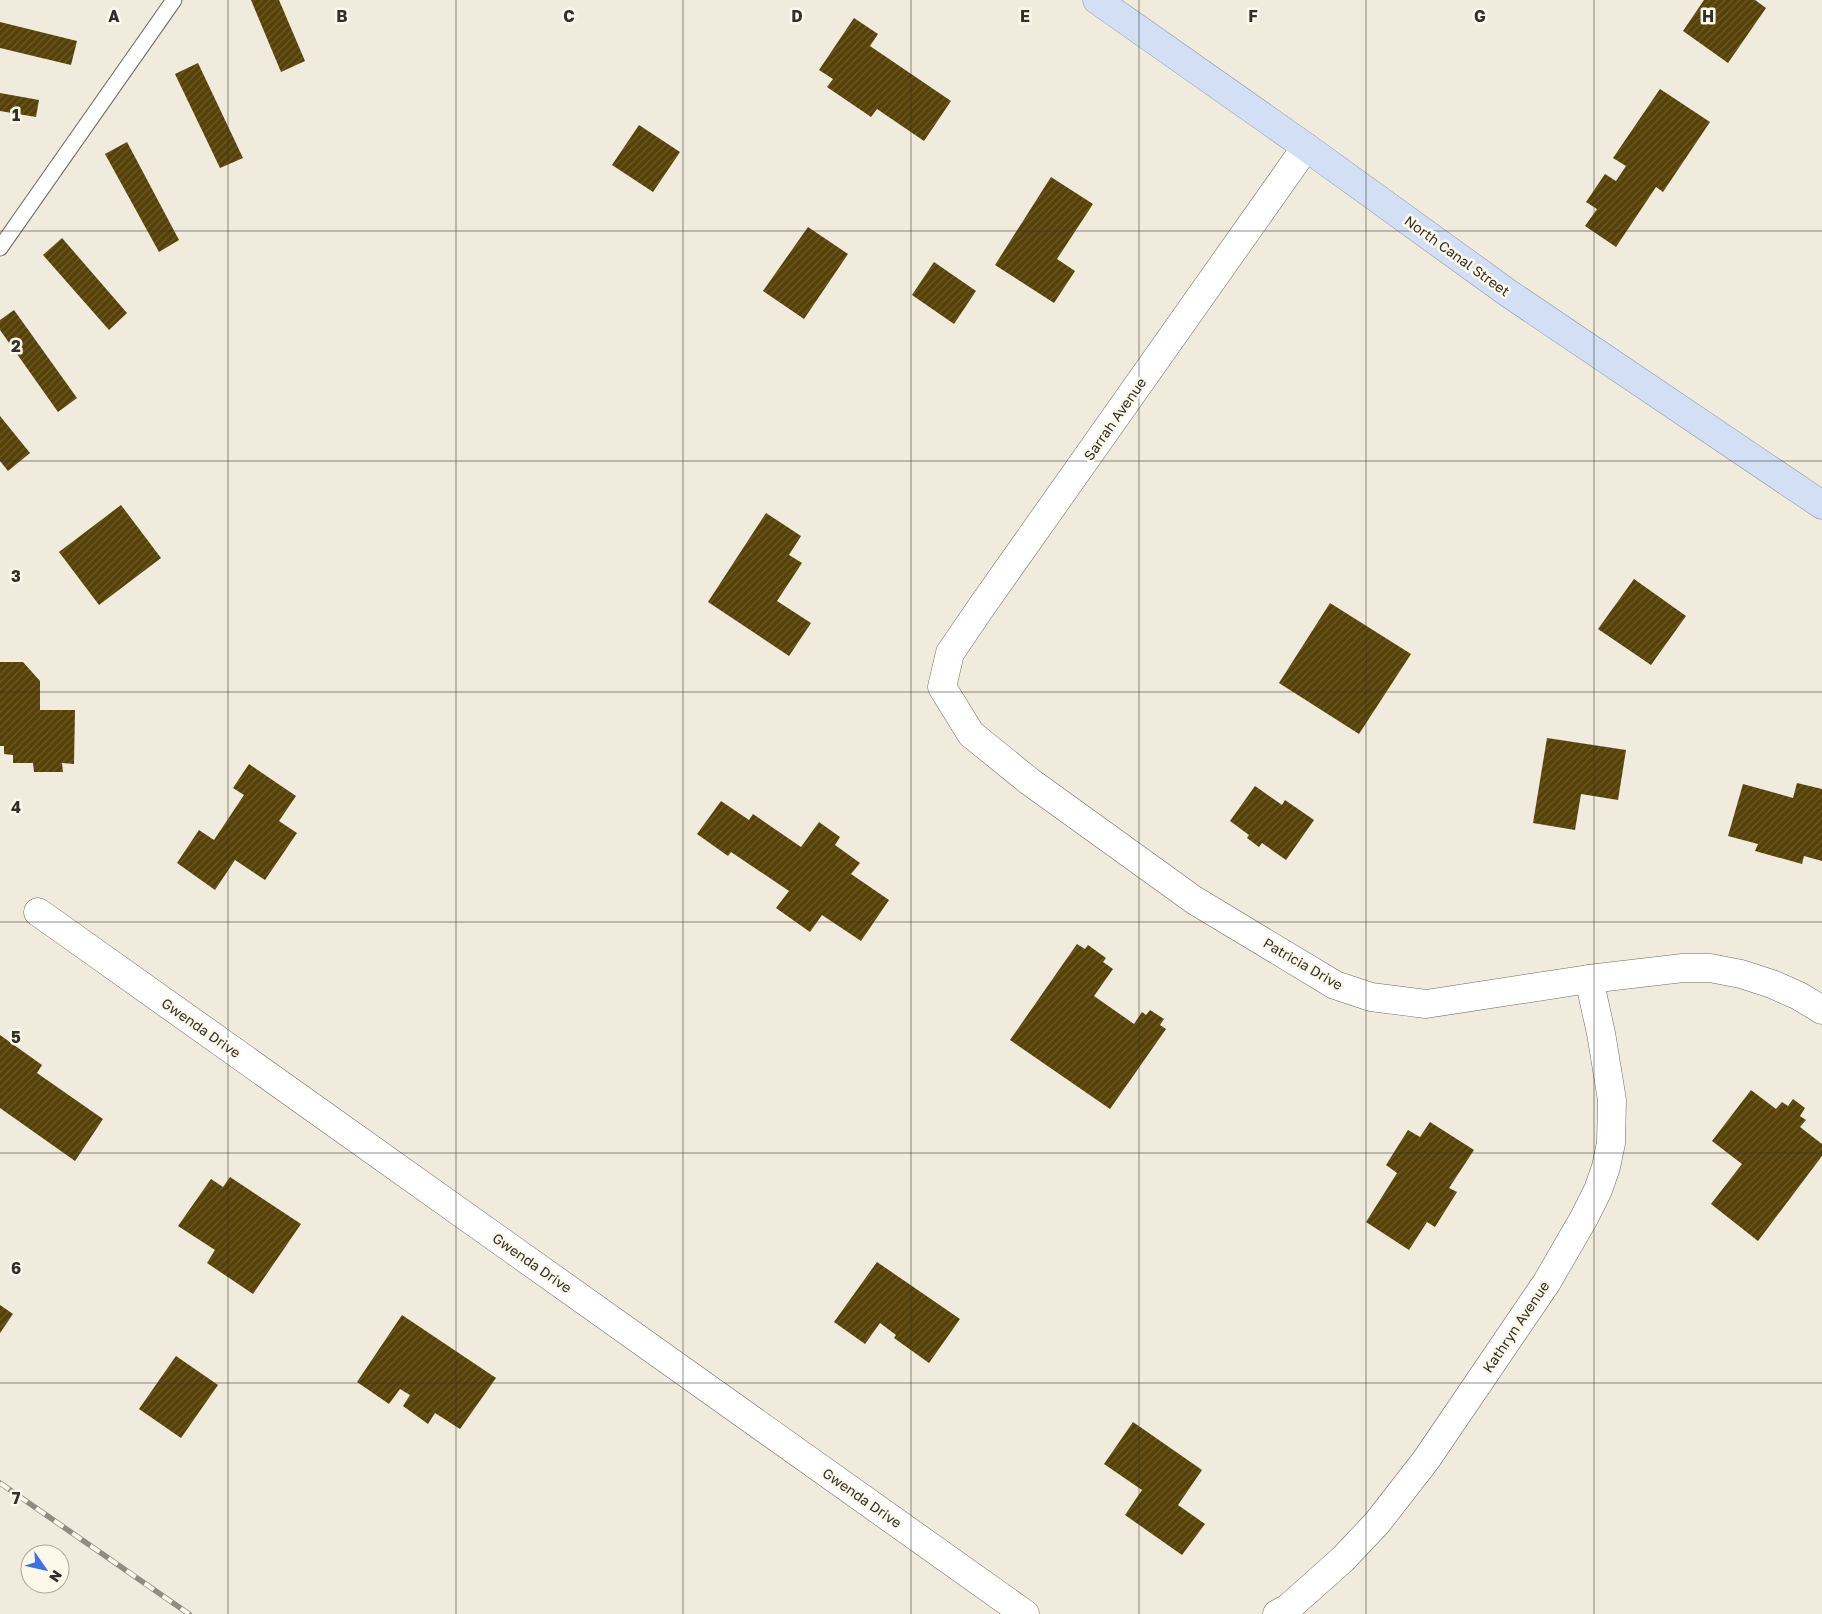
<svg xmlns="http://www.w3.org/2000/svg" width="1822" height="1614" viewBox="0 0 1822 1614" font-family="'Golos Text',sans-serif">
<style>
.building{fill:url(#building-hatch)}
.lines{fill:none;stroke-linecap:round;stroke-linejoin:round}
.lane-casing{stroke:#6f6a5e;stroke-width:17}
.street-casing{stroke:#6f6a5e;stroke-width:29}
.primary-casing{stroke:#8893aa;stroke-width:29}
.lane{stroke:#fff;stroke-width:15}
.street{stroke:#fff;stroke-width:28}
.primary{stroke:#d3dff5;stroke-width:28}
.rail-casing{stroke:#918c83;stroke-width:5.5}
.rail{stroke:#fef8ea;stroke-width:4;stroke-dasharray:11;stroke-linecap:butt}
.grid{fill:none;stroke:#322f2a;stroke-width:1;stroke-opacity:0.55}
.labels{text-anchor:middle;stroke-width:5;stroke-linejoin:round;paint-order:stroke}
.street-label{font-size:14px;fill:#322f2a;stroke:#fef8ea}
.grid-label{font-size:16px;text-anchor:middle;font-weight:bold;fill:#322f2a;stroke:#fef8ea;stroke-width:5;stroke-linejoin:round;paint-order:stroke}
</style>
<defs>
<pattern id="building-hatch" width="6" height="6" patternUnits="userSpaceOnUse" patternTransform="scale(1.25)"><rect width="6" height="6" fill="#564107"/><path d="M-1 1l2-2M0 6l6-6M5 7l2-2" fill="none" stroke="#6c5b2c"/></pattern>
</defs>
<rect width="100%" height="100%" fill="#f1ebdd"/>
<!-- building -->
<g class="building">
<polygon points="251,0 279,0 305,61 281,72"/>
<polygon points="1704,0 1755,0 1766,8 1728,63 1683,31"/>
<polygon points="854,18 878,34 870,46 951,101 924,141 877,109 871,117 827,87 833,79 819,70"/>
<polygon points="0,22 77,41 71,65 0,48"/>
<polygon points="198,63 243,158 220,168 175,74"/>
<polygon points="1660,89 1710,122 1663,192 1656,187 1616,247 1585,226 1597,209 1586,202 1605,174 1616,181 1626,166 1613,158"/>
<polygon points="0,93 39,100 36,117 0,111"/>
<polygon points="639,125 680,152 653,192 612,165"/>
<polygon points="127,142 179,240 159,252 105,154"/>
<polygon points="1051,177 1093,204 1057,259 1075,271 1054,303 995,265"/>
<polygon points="808,227 848,254 804,319 763,291"/>
<polygon points="62,238 127,313 109,330 43,255"/>
<polygon points="934,262 976,291 954,324 912,295"/>
<polygon points="14,310 77,398 58,412 0,330 0,320"/>
<polygon points="0,416 30,453 8,471 0,461"/>
<polygon points="121,505 161,558 99,605 59,552"/>
<polygon points="766,513 801,536 789,555 802,563 777,601 811,623 789,656 708,602"/>
<polygon points="1634,579 1686,616 1651,665 1598,629"/>
<polygon points="1330,603 1411,654 1359,734 1279,683"/>
<polygon points="0,662 23,662 40,681 40,710 75,710 74,764 62,763 63,772 34,772 33,763 13,763 13,755 4,754 4,746 0,746"/>
<polygon points="1547,738 1626,750 1618,800 1581,794 1575,830 1533,823"/>
<polygon points="249,764 296,796 279,821 297,833 265,880 235,860 215,890 177,863 199,830 214,840 244,795 233,788"/>
<polygon points="1797,783 1822,789 1822,861 1804,856 1802,864 1755,851 1758,844 1728,836 1743,784 1793,798"/>
<polygon points="1255,786 1282,805 1285,800 1314,820 1286,860 1262,843 1259,847 1247,838 1249,835 1230,821"/>
<polygon points="721,801 749,820 753,814 801,847 819,822 840,837 835,845 860,863 851,874 889,900 861,941 822,915 810,932 776,908 789,891 731,852 728,856 697,834"/>
<polygon points="1077,944 1085,949 1088,945 1106,958 1103,962 1113,969 1094,996 1134,1024 1142,1012 1146,1015 1150,1010 1164,1019 1160,1025 1166,1029 1110,1109 1010,1040"/>
<polygon points="0,1035 42,1065 37,1073 103,1119 75,1161 0,1108"/>
<polygon points="1751,1090 1776,1109 1782,1102 1788,1106 1793,1099 1805,1108 1800,1116 1806,1120 1800,1127 1822,1144 1822,1156 1758,1241 1711,1204 1742,1164 1712,1141"/>
<polygon points="1430,1122 1474,1150 1449,1188 1457,1192 1435,1227 1427,1222 1409,1250 1366,1222 1397,1173 1386,1165 1408,1130 1420,1137"/>
<polygon points="230,1177 301,1224 253,1294 207,1263 215,1250 178,1226 211,1179 223,1187"/>
<polygon points="877,1262 960,1319 929,1363 894,1338 896,1335 880,1323 865,1344 834,1322"/>
<polygon points="0,1305 13,1314 0,1333"/>
<polygon points="402,1315 496,1378 460,1429 435,1413 428,1424 403,1406 410,1395 400,1389 389,1404 357,1382"/>
<polygon points="176,1356 218,1385 181,1438 139,1409"/>
<polygon points="1133,1422 1202,1470 1178,1505 1205,1524 1182,1555 1125,1515 1142,1490 1104,1464"/>
</g>
<g class="lines">
<defs>
<polyline id="lane" points="0,248 174,0"/>
<g id="street">
<polyline points="1306,147 982,606 950,653 942,687 971,734 1029,781 1194,900 1335,985 1371,997 1426,1004 1589,979 1683,968 1710,968 1741,974 1772,984 1799,996 1822,1010"/>
<polyline points="38,912 1025,1614"/>
<polyline points="1277,1614 1288,1608 1343,1559 1377,1523 1426,1460 1547,1282 1584,1218 1598,1190 1606,1167 1611,1143 1612,1100 1601,1033 1589,979"/>
</g>
<polyline id="primary" points="1097,0 1306,147 1508,293 1822,505"/>
</defs>
<!-- lane casing -->
<use href="#lane" class="lane-casing"/>
<!-- street casing -->
<use href="#street" class="street-casing"/>
<!-- primary casing -->
<use href="#primary" class="primary-casing"/>
<!-- lane -->
<use href="#lane" class="lane"/>
<!-- street -->
<use href="#street" class="street"/>
<!-- primary -->
<use href="#primary" class="primary"/>
<defs>
<polyline id="rail" points="0,1483 189,1614"/>
</defs>
<!-- rail casing -->
<use href="#rail" class="rail-casing"/>
<!-- rail -->
<use href="#rail" class="rail"/>
</g>
<!-- grid -->
<path class="grid" d="M228,0V1614M456,0V1614M683,0V1614M911,0V1614M1139,0V1614M1366,0V1614M1594,0V1614M0,231H1822M0,461H1822M0,692H1822M0,922H1822M0,1153H1822M0,1383H1822"/>
<g class="labels">
<!-- street labels -->
<g class="street-label">
<text transform="translate(1457 256) rotate(36)" y="5">North Canal Street</text>
<text transform="translate(1115 419) rotate(-55)" y="5">Sarrah Avenue</text>
<text transform="translate(1303 964) rotate(30)" y="5">Patricia Drive</text>
<text transform="translate(201 1028) rotate(35)" y="5">Gwenda Drive</text>
<text transform="translate(532 1263) rotate(35)" y="5">Gwenda Drive</text>
<text transform="translate(1516 1327) rotate(-56)" y="5">Kathryn Avenue</text>
<text transform="translate(862 1498) rotate(35)" y="5">Gwenda Drive</text>
</g>
</g>
<g class="grid-label">
<text x="114" y="22">A</text>
<text x="342" y="22">B</text>
<text x="569" y="22">C</text>
<text x="797" y="22">D</text>
<text x="1025" y="22">E</text>
<text x="1253" y="22">F</text>
<text x="1480" y="22">G</text>
<text x="1708" y="22">H</text>
<text x="16" y="121">1</text>
<text x="16" y="352">2</text>
<text x="16" y="582">3</text>
<text x="16" y="813">4</text>
<text x="16" y="1043">5</text>
<text x="16" y="1274">6</text>
<text x="16" y="1504">7</text>
</g>
<!-- north arrow -->
<g transform="translate(45 1569) rotate(124)"><circle r="24" fill="#fef8ea" stroke="#aca89d"/>
<path d="M0-4L9 19L0 12L-9 19Z" fill="#4070e1"/>
<text y="-8" font-size="14" font-weight="bold" text-anchor="middle" fill="#322f2a">N</text>
</g>
</svg>
